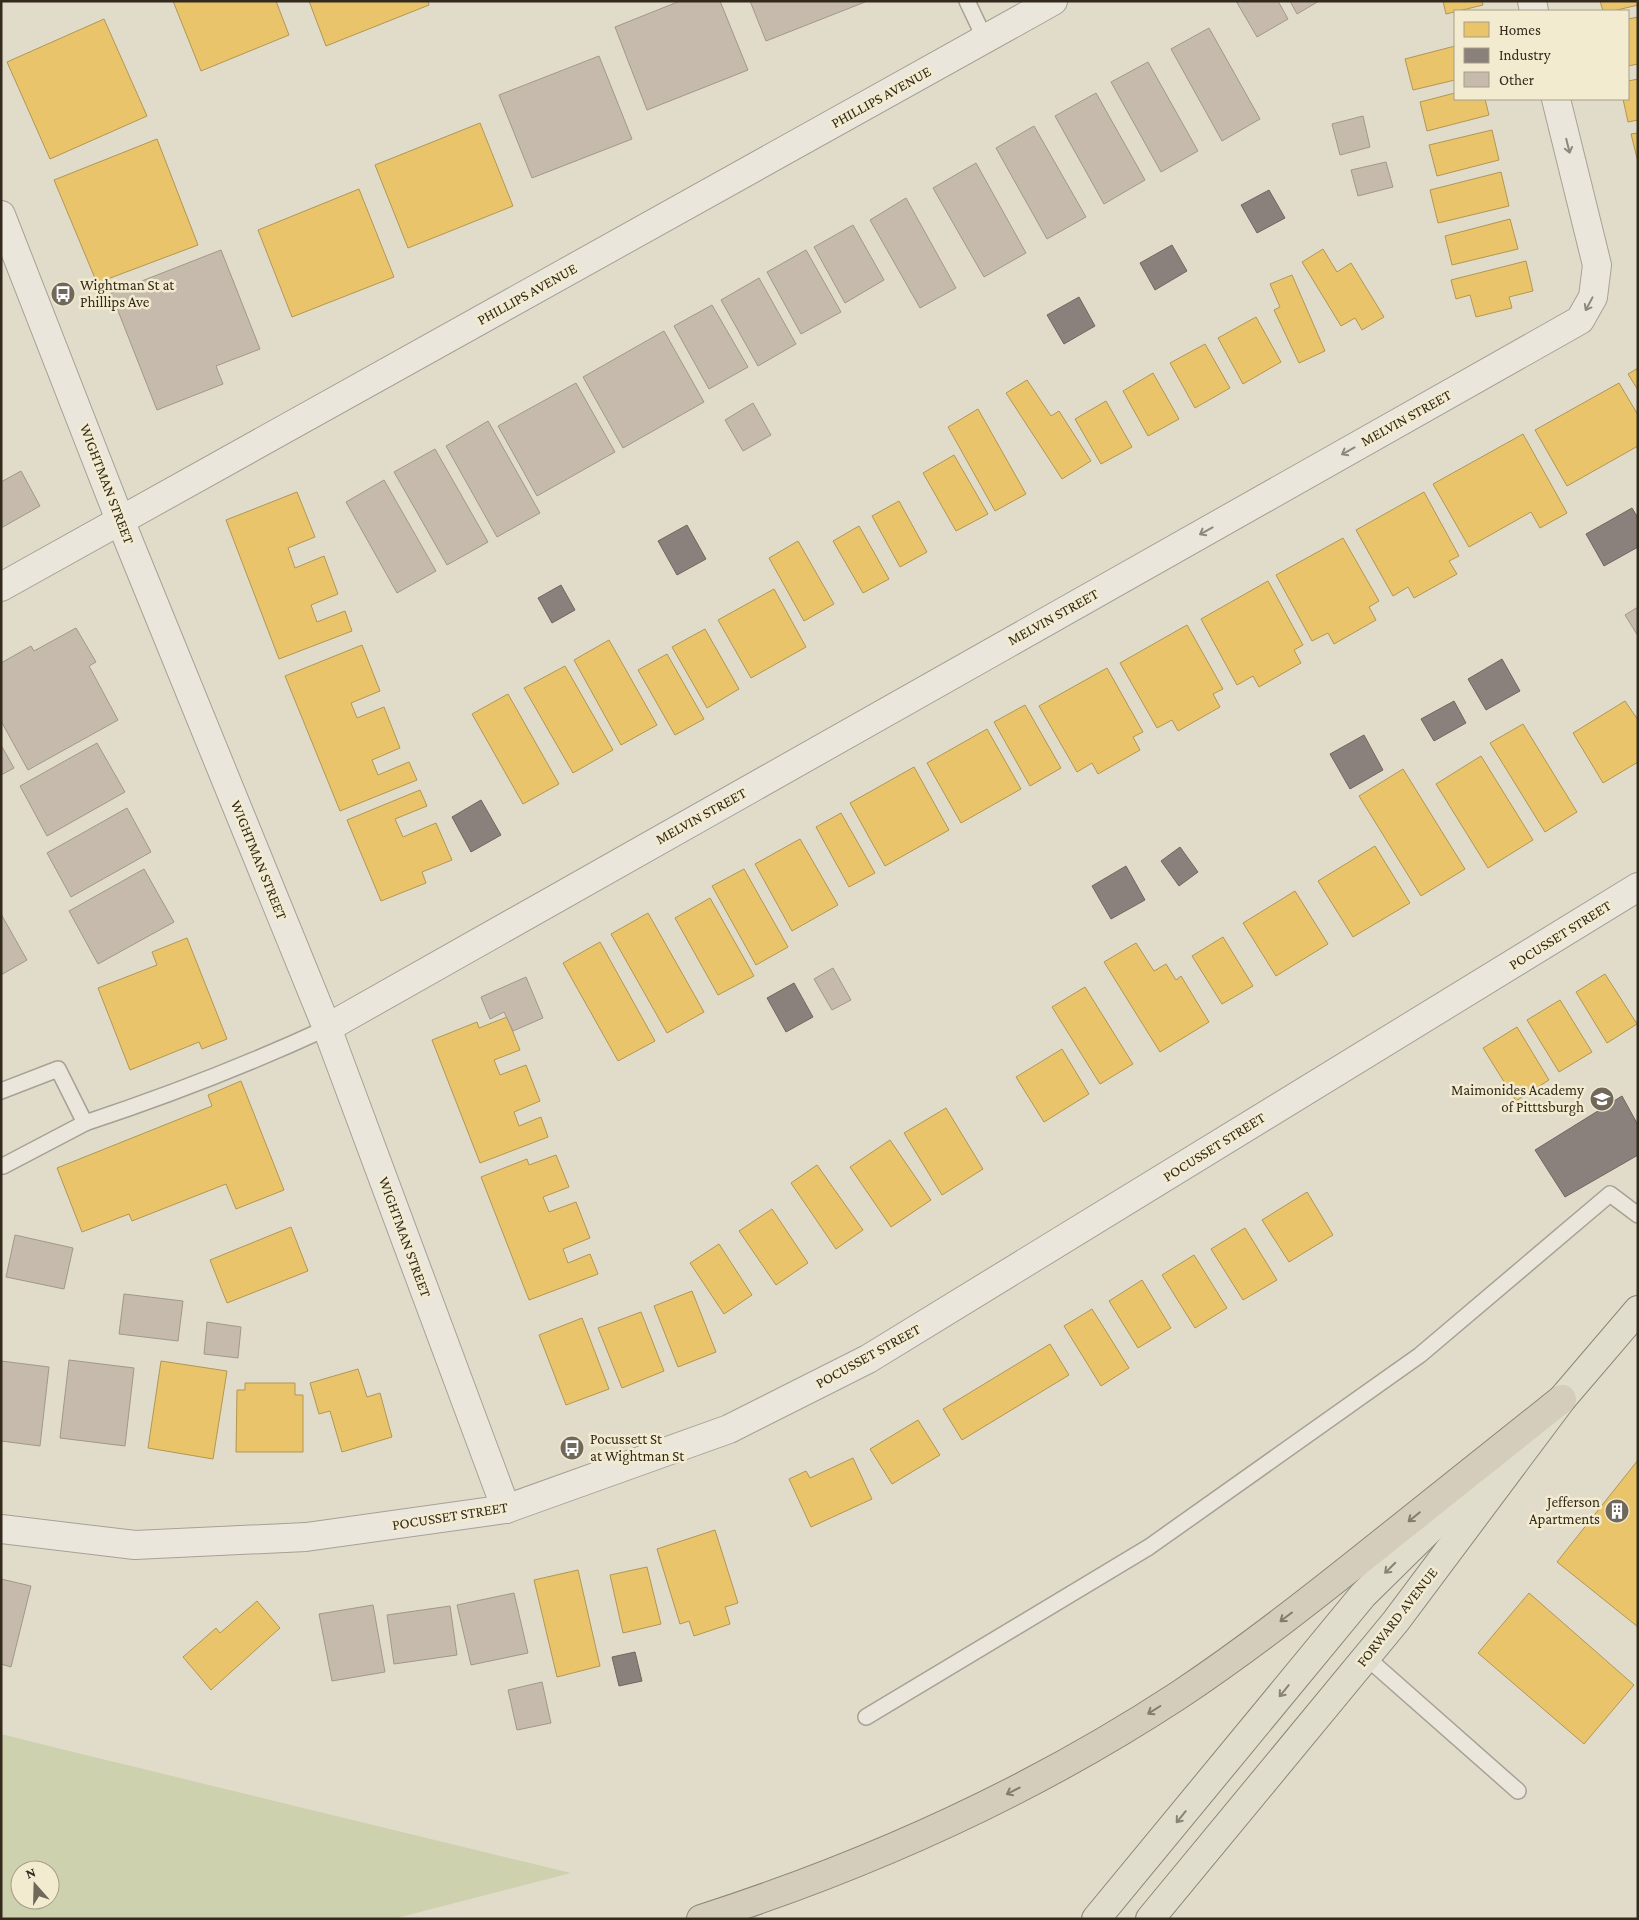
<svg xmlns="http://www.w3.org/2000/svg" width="1639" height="1920" viewBox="0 0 1639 1920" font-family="'Crimson Pro',serif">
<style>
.green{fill:#ced1ad;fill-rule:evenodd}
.homes{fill:#e9c46a;stroke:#b29653}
.industry{fill:#8a817c;stroke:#706760}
.building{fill:#c5baab;stroke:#a1988a}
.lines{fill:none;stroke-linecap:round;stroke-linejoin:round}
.lane-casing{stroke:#a6a194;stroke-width:18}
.street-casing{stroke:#a6a194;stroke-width:30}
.primary-casing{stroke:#8b867a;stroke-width:30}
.highway-casing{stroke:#8b867a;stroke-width:30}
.lane{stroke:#eae6db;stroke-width:15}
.street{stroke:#eae6db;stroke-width:28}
.primary{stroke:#e1ddcd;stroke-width:28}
.highway{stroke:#d4cdbb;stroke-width:28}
.oneway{stroke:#8e887c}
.oneway2{stroke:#847b6c}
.oneway3{stroke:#8a8375}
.labels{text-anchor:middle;stroke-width:5;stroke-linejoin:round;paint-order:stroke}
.street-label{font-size:15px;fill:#33291d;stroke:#f3ebcf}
.poi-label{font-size:15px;fill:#33291d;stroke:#f3ebcf;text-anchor:start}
</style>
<rect width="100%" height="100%" fill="#e1dcca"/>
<!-- green -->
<path class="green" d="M1,1734L53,1747L571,1873L393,1919H1ZM20,1870H50V1900H20Z"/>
<!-- homes -->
<g class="homes">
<polygon points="173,1 276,1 289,35 201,71"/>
<polygon points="309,1 428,1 429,5 326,46"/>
<polygon points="1443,1 1482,1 1483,5 1446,14"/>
<polygon points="1600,1 1638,1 1638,5 1613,11 1603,11"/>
<polygon points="1638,17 1638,64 1628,66 1628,19"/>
<polygon points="104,19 147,116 50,159 7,62"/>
<polygon points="1455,46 1455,80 1413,90 1405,59"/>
<polygon points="1638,79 1638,120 1628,122 1623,99 1628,99 1628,81"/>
<polygon points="1455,93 1455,99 1485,99 1489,115 1427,131 1420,102"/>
<polygon points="480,123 513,206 408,248 375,165"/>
<polygon points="1492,130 1499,160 1437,176 1429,145"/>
<polygon points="1638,133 1638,162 1631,134"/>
<polygon points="157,139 198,245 97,283 54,180"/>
<polygon points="1501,172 1509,206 1438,223 1430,190"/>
<polygon points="359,189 394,277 292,317 258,230"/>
<polygon points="1510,219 1518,249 1452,265 1445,236"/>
<polygon points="1323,249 1337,272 1351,263 1384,317 1362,330 1355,318 1341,326 1302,262"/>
<polygon points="1526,261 1533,291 1509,297 1512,308 1476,317 1470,295 1456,299 1451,280"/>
<polygon points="1292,275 1325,351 1299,363 1274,310 1280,307 1270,284"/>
<polygon points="1256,317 1281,362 1243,384 1218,338"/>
<polygon points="1205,344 1230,388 1195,408 1170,363"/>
<polygon points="1638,368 1638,390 1628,374"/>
<polygon points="1153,373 1179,419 1148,436 1123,391"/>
<polygon points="1027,380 1051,416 1059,411 1091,461 1062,479 1006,393"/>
<polygon points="1619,383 1638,415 1638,446 1567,486 1535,430"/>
<polygon points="1106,401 1132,447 1101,464 1075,419"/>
<polygon points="978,409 1026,494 995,511 948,427"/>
<polygon points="1523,434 1567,513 1540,528 1531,512 1469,547 1433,484"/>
<polygon points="954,455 988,514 956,531 923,473"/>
<polygon points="297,492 315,537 288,548 295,568 324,556 338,594 311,605 317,622 345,611 352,631 279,659 226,520"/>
<polygon points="1424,492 1459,556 1449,561 1457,574 1414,598 1408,587 1393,596 1356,530"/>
<polygon points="899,501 927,552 900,567 872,516"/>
<polygon points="859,526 889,579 863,593 833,541"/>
<polygon points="1343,538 1379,601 1369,607 1376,620 1334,644 1328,633 1312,641 1276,575"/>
<polygon points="798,541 834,604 804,621 769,558"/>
<polygon points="1268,581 1303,645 1294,650 1301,663 1259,687 1253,676 1237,685 1201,619"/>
<polygon points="774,589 806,647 751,678 718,620"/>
<polygon points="1187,625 1223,689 1213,694 1220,707 1178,731 1172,720 1157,728 1120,663"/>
<polygon points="705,629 739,689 707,708 672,647"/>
<polygon points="609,640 657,725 621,745 574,660"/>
<polygon points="362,645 380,691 351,703 357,718 384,707 400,748 372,760 378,775 409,762 417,780 340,811 285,676"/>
<polygon points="667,654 704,719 675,735 638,670"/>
<polygon points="565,666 613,750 573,773 524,688"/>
<polygon points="1107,668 1143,732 1133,737 1140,750 1098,774 1092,763 1077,772 1039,706"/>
<polygon points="508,694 559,784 523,804 472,714"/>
<polygon points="1625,701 1638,720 1638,762 1603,783 1573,733"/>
<polygon points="1025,705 1061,768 1030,786 994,722"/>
<polygon points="1523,724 1577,812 1545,832 1490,743"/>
<polygon points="987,729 1021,789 961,823 927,763"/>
<polygon points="1481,756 1533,840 1488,868 1436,784"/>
<polygon points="914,767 949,830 885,866 850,803"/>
<polygon points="1403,769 1465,869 1421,896 1359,796"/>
<polygon points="420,790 427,806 395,819 403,837 436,823 452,860 422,872 426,883 381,901 347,820"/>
<polygon points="841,813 875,873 849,887 816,827"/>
<polygon points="800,839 838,905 792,931 755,864"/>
<polygon points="1375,846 1410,903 1353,937 1318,881"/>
<polygon points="744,869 788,947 756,965 712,886"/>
<polygon points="1295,891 1328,944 1276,976 1243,923"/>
<polygon points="710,898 754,976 718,995 675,918"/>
<polygon points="648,913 704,1012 667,1033 611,934"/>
<polygon points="1223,937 1253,986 1222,1004 1192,956"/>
<polygon points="187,938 227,1039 202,1049 199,1042 130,1070 98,988 157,965 152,952"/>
<polygon points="600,942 655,1041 618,1061 563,963"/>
<polygon points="1136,943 1154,971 1166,964 1176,980 1181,976 1209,1022 1160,1052 1104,962"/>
<polygon points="1605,974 1637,1024 1607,1043 1576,992"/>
<polygon points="1085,987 1133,1064 1100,1084 1052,1007"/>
<polygon points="1560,1000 1592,1052 1559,1072 1527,1020"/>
<polygon points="507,1017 520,1050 494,1060 500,1075 526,1065 540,1101 514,1112 519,1126 541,1117 548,1137 480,1163 432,1040 477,1022 479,1028"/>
<polygon points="1517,1027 1549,1080 1516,1101 1483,1048"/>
<polygon points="1062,1049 1089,1094 1044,1122 1016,1077"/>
<polygon points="241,1081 284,1190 236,1209 226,1184 132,1221 129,1214 82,1232 57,1168 212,1106 208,1095"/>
<polygon points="946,1108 983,1169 942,1195 904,1133"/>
<polygon points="890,1140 931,1200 891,1227 850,1167"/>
<polygon points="556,1155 569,1187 543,1197 549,1212 576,1202 590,1238 563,1249 568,1263 590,1254 598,1274 529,1300 481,1177 527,1159 529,1165"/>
<polygon points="817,1165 863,1230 836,1249 791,1183"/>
<polygon points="1307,1192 1333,1235 1289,1262 1262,1220"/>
<polygon points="772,1209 808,1263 776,1285 739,1231"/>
<polygon points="291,1227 308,1271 227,1303 210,1260"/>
<polygon points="1245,1228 1277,1280 1243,1300 1211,1249"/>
<polygon points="719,1244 752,1295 724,1314 690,1263"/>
<polygon points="1194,1255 1227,1308 1195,1328 1162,1275"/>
<polygon points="1142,1280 1171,1328 1138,1348 1109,1301"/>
<polygon points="692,1291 716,1352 678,1367 654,1306"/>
<polygon points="1092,1309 1129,1368 1101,1386 1064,1326"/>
<polygon points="641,1312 664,1371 622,1388 598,1328"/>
<polygon points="582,1318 609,1389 566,1405 539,1335"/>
<polygon points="1050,1344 1069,1375 962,1440 943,1409"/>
<polygon points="161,1361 227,1371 213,1459 148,1448"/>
<polygon points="358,1369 367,1397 380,1393 392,1437 342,1452 330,1411 319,1414 310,1383"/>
<polygon points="245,1383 295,1383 295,1395 303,1395 303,1452 236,1452 237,1390 245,1390"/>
<polygon points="918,1420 940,1455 892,1484 870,1449"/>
<polygon points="853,1458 872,1499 811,1527 789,1479 806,1471 810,1478"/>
<polygon points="1638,1460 1638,1627 1557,1562"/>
<polygon points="715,1530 738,1603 725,1607 730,1624 694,1636 689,1621 680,1624 657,1549"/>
<polygon points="647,1567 661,1624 623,1633 610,1575"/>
<polygon points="578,1570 600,1666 557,1677 534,1580"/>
<polygon points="1529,1593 1634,1685 1584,1744 1478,1653"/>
<polygon points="257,1601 280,1628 211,1690 183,1657 216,1628 220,1633"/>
</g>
<!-- industry -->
<g class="industry">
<polygon points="1269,190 1285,218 1257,233 1241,205"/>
<polygon points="1172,245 1187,271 1155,290 1140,263"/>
<polygon points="1079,297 1095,326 1064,344 1047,315"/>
<polygon points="1632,508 1638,518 1638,547 1604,566 1586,534"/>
<polygon points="687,525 706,559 677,575 658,541"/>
<polygon points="561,585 575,610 552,623 538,598"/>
<polygon points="1502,659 1520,691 1486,710 1468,679"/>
<polygon points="1454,701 1466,723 1434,741 1421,719"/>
<polygon points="1364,735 1383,770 1350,789 1330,754"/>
<polygon points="481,800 501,835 471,852 452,817"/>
<polygon points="1180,847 1198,872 1179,886 1161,861"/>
<polygon points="1126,866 1145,900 1111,919 1092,886"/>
<polygon points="794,983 813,1017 786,1032 767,998"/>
<polygon points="1622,1096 1638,1125 1638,1155 1565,1197 1535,1150"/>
<polygon points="635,1652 642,1681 619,1686 612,1657"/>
</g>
<!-- building -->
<g class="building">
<polygon points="680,1 720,1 748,70 647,110 615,27"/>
<polygon points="750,1 864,1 865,2 766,41"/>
<polygon points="1236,1 1278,1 1288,19 1257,37"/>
<polygon points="1290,1 1319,1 1297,14"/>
<polygon points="1209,28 1260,119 1222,141 1171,49"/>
<polygon points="599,56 632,139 532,178 499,95"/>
<polygon points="1148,62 1198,151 1161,172 1111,82"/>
<polygon points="1096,93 1145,180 1104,204 1055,116"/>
<polygon points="1363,116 1370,147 1340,155 1332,124"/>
<polygon points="1034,126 1086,217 1047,239 996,148"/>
<polygon points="1386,162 1393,187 1358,196 1351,170"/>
<polygon points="976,163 1026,253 984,277 933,188"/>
<polygon points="906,198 956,288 920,308 870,220"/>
<polygon points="853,225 884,280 845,303 814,247"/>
<polygon points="221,250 260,349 216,366 223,384 157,410 111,293"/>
<polygon points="806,250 841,312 801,334 767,272"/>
<polygon points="759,278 796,344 758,366 721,300"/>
<polygon points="712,305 748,367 709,389 674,326"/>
<polygon points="664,331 704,402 623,448 583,377"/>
<polygon points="576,383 615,452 537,496 498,426"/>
<polygon points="753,403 771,435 743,451 725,420"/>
<polygon points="488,421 540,513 497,537 446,446"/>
<polygon points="435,449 488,542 447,565 394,472"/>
<polygon points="21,471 40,506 1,528 1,482"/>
<polygon points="384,480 436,571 397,593 346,502"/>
<polygon points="1638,607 1638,636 1625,615"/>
<polygon points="76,628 96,662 89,666 118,720 28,770 1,721 1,663 31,646 34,651"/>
<polygon points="97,743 125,792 47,836 20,786"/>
<polygon points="1,745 14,768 1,775"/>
<polygon points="127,808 151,852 71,897 47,853"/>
<polygon points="144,869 174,922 98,964 69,911"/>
<polygon points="1,914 27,960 1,975"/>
<polygon points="833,968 851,1000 832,1010 814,979"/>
<polygon points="526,977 543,1018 513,1031 504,1012 490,1019 481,997"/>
<polygon points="15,1235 73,1248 64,1289 6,1277"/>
<polygon points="124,1294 183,1301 178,1341 119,1334"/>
<polygon points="207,1322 241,1327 238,1358 204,1354"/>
<polygon points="69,1360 134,1368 125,1446 60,1438"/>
<polygon points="1,1361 49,1367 40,1446 1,1441"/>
<polygon points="1,1579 31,1586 11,1667 1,1664"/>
<polygon points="514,1593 528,1653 471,1665 457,1605"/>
<polygon points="373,1605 385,1672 332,1681 319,1614"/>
<polygon points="450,1606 457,1655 394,1664 387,1615"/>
<polygon points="542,1682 551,1723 517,1730 508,1690"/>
</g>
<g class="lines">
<defs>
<g id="lane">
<polyline points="967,1 985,39"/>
<path d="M1,1091L58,1069L85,1123C167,1096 249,1064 327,1028"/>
<polyline points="3,1166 85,1123"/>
<polyline points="1366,1657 1518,1791"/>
<polyline points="866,1717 1149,1547 1420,1355 1610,1194 1638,1215"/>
</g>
<g id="street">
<polyline points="1532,1 1534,11"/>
<polyline points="1,215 120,520 327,1028 506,1509"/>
<polyline points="1,587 1053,1"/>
<polyline points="327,1028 1580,320 1593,297 1597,265 1556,99"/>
<polyline points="1,1529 135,1545 306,1537 506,1509 729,1429 868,1359 1638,887"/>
</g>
<g id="primary">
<polyline points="1096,1919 1363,1595 1495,1465"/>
<polyline points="1150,1919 1396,1621 1562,1399 1638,1310"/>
</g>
<path id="highway" d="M701,1919C869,1865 1031,1792 1179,1695C1248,1649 1314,1597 1379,1545C1440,1496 1501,1447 1562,1399"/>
</defs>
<!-- lane casing -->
<use href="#lane" class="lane-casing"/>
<!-- street casing -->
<use href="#street" class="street-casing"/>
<!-- primary casing -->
<use href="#primary" class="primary-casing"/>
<!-- highway casing -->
<use href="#highway" class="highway-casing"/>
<!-- lane -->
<use href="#lane" class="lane"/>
<!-- street -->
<use href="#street" class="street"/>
<!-- primary -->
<use href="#primary" class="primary"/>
<!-- highway -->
<use href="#highway" class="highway"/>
</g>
<!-- one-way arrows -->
<defs><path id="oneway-shaft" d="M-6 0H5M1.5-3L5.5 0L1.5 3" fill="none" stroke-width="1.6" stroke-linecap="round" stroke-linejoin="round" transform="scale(1.25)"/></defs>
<g class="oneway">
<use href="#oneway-shaft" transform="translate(1568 146) rotate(76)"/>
<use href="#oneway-shaft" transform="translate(1589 304) rotate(118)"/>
<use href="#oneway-shaft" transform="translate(1348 451) rotate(151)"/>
<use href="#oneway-shaft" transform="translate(1206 531) rotate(151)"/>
</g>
<g class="oneway2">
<use href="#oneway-shaft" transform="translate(1414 1517) rotate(141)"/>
<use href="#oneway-shaft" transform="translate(1286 1617) rotate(143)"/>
<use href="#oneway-shaft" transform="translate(1154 1710) rotate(148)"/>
<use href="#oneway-shaft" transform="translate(1013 1791) rotate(153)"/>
</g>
<g class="oneway3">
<use href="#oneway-shaft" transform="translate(1390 1568) rotate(135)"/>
<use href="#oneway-shaft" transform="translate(1284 1691) rotate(129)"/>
<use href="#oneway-shaft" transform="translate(1181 1817) rotate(129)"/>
</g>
<!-- icons -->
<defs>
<symbol id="bus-disc" viewBox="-11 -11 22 22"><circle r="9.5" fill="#70685a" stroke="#f3ebcf"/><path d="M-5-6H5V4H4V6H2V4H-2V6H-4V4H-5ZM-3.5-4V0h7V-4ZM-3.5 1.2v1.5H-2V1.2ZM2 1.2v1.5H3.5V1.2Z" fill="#fff"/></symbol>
<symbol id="school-disc" viewBox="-11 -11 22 22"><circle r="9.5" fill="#70685a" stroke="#f3ebcf"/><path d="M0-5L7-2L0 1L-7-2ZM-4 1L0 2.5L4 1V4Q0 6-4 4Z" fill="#fff"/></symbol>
<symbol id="building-disc" viewBox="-11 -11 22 22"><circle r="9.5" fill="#70685a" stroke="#f3ebcf"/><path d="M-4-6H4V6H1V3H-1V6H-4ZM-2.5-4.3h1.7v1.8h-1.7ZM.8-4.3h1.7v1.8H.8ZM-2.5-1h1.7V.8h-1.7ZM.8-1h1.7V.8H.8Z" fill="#fff"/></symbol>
</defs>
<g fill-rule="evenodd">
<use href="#bus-disc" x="49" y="280" width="28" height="28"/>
<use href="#school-disc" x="1588" y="1085" width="28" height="28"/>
<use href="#bus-disc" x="558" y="1434" width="28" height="28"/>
<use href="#building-disc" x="1603" y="1497" width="28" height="28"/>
</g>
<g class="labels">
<!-- street labels -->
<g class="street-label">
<text transform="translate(881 97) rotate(-29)" y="5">PHILLIPS AVENUE</text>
<text transform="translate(527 294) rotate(-29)" y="5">PHILLIPS AVENUE</text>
<text transform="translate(1406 418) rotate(-29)" y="5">MELVIN STREET</text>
<text transform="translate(107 484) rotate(69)" y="5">WIGHTMAN STREET</text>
<text transform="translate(1053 617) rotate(-29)" y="5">MELVIN STREET</text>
<text transform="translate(701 816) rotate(-29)" y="5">MELVIN STREET</text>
<text transform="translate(259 860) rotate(68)" y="5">WIGHTMAN STREET</text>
<text transform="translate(1560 935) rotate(-32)" y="5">POCUSSET STREET</text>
<text transform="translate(1214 1147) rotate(-32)" y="5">POCUSSET STREET</text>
<text transform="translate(405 1237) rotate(70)" y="5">WIGHTMAN STREET</text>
<text transform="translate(868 1356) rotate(-29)" y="5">POCUSSET STREET</text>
<text transform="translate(450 1516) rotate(-9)" y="5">POCUSSET STREET</text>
<text transform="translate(1397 1617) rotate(-52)" y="5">FORWARD AVENUE</text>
</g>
<!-- poi labels -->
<g class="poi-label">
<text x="80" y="290">Wightman St at<tspan x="80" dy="17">Phillips Ave</tspan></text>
<text x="1584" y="1095" text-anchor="end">Maimonides Academy<tspan x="1584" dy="17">of Pitttsburgh</tspan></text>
<text x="590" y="1444">Pocussett St<tspan x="590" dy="17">at Wightman St</tspan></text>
<text x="1600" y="1507" text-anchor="end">Jefferson<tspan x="1600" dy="17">Apartments</tspan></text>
</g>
</g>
<!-- border -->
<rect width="1639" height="1920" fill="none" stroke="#33291d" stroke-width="5"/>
<!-- legend -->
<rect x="1454" y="10" width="175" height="90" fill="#f3ebcf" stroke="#a69d88"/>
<rect x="1464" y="22" width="25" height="15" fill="#e9c46a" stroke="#a69d88"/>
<text x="1499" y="35" font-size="15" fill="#33291d">Homes</text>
<rect x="1464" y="48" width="25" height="15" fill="#8a817c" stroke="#a69d88"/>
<text x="1499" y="60" font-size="15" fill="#33291d">Industry</text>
<rect x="1464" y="72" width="25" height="15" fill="#c5baab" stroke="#a69d88"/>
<text x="1499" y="85" font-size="15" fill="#33291d">Other</text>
<!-- north arrow -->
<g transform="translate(35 1885) rotate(340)"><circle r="24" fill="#f3ebcf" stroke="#a69d88"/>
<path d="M0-4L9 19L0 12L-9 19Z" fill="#70685a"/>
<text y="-8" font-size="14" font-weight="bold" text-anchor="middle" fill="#33291d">N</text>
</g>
</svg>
